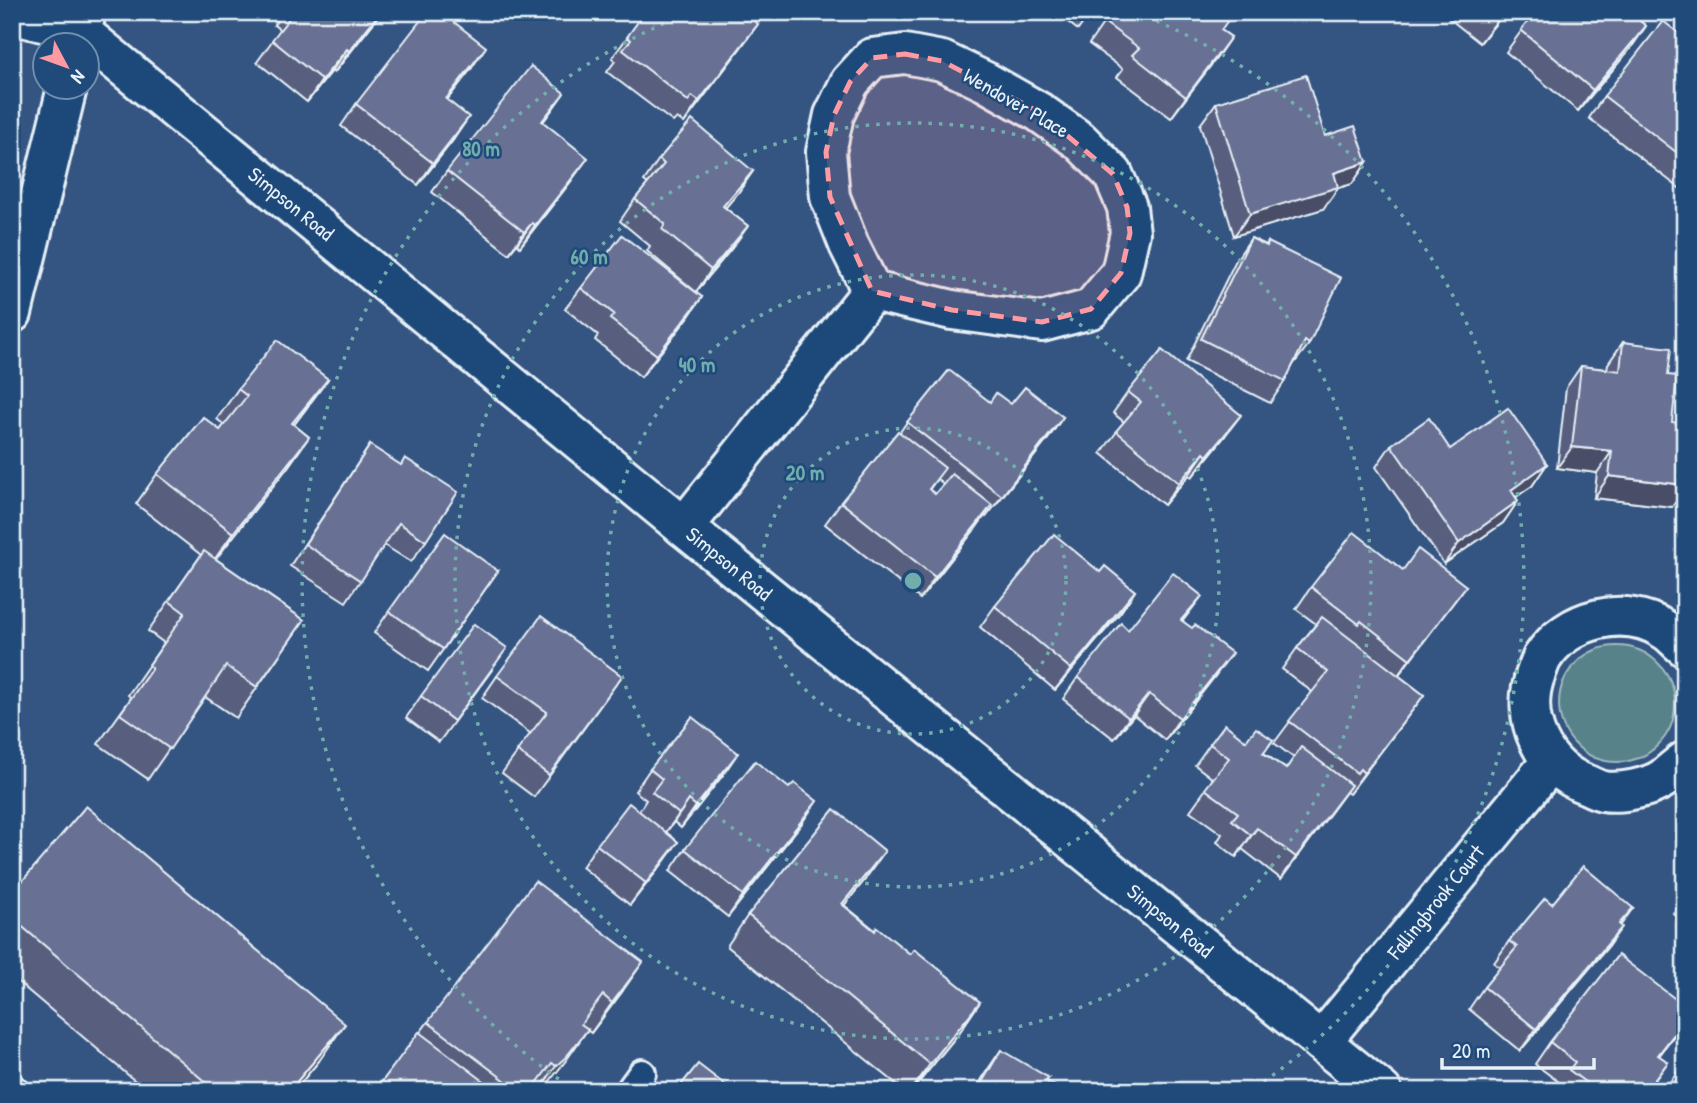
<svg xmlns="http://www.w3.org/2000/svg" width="1697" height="1103" viewBox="0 0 1697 1103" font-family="'Patrick Hand',sans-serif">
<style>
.green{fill:#598289;stroke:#a0bac0;stroke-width:2}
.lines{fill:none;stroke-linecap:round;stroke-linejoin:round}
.service-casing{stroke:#e8f1f8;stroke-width:32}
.minor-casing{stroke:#e8f1f8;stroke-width:44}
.secondary-casing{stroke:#e8f1f8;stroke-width:44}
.service{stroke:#1f4a7a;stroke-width:26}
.minor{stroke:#1f4a7a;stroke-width:38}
.secondary{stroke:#1f4a7a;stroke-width:38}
.wall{fill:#595f7e;stroke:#e8f1f8;stroke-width:2;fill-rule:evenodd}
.shaded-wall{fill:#484e67;stroke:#e8f1f8;stroke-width:2}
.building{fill:#676f93;stroke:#e8f1f8;stroke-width:2}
.marked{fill:#ff9aa2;fill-opacity:0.2;stroke:#ff9aa2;stroke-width:5;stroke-dasharray:14 9;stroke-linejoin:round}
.ring{fill:none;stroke:#71adac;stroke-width:3.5;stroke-dasharray:3.5 7}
.labels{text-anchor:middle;stroke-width:5;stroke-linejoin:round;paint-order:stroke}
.street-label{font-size:21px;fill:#e8f1f8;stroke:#1f4a7a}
.centre{fill:#71adac;stroke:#1f4a7a;stroke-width:3.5}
.ring-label{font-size:21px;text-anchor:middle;font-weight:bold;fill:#71adac;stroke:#1f4a7a;stroke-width:5;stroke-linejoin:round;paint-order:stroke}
</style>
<rect width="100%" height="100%" fill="#345481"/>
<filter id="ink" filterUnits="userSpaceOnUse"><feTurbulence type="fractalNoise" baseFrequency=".0143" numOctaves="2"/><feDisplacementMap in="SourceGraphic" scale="14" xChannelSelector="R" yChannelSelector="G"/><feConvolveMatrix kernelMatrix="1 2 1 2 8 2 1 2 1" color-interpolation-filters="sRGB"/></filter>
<g filter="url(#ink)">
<!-- green -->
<circle class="green" cx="1617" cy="704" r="58"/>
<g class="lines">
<defs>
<g id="service">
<polyline points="12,1088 16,1091"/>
<polyline points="629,1091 642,1073"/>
</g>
<g id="minor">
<polyline points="12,14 81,32 684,527 1382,1091"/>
<polygon points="905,54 942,61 986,82 1039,112 1080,141 1113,174 1127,207 1130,233 1121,273 1091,309 1042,322 952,310 872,291 849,245 830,197 826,152 834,115 850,82 872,58"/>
<polyline points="684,527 872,291"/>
<path d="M1685,647C1678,642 1672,634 1665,630C1625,604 1567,618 1542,658C1540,662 1538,668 1536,673C1519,718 1542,769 1588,785C1592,787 1598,790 1603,791C1620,794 1650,788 1664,778C1671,772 1678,766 1685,761"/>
<polyline points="1321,1042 1551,762"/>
</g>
<g id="secondary">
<polyline points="78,46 86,12"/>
<polyline points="12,313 67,88"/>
</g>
</defs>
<!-- service casing -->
<use href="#service" class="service-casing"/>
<!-- minor casing -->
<use href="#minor" class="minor-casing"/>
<!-- secondary casing -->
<use href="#secondary" class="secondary-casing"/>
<!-- service -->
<use href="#service" class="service"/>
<!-- minor -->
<use href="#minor" class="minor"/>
<!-- secondary -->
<use href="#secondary" class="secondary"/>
</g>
<!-- wall -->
<g class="wall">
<polygon points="283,12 382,12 334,73 332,71 307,102 257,62 280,30 274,25"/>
<polygon points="641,12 742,12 758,24 742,46 684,123 677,118 673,122 607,72 615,61 612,58 643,16 640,14"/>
<polygon points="1055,12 1091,12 1078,30"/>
<polygon points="1111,12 1221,30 1231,37 1171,118 1117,77 1123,69 1089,44"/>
<polygon points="1441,12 1505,12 1480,43"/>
<polygon points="1523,12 1629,12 1646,26 1631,48 1578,111 1506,52 1530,19 1522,13"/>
<polygon points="1685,38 1685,189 1683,191 1589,118 1604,96"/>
<polygon points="471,69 447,100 454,139 418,185 341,126 356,104"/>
<polygon points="564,93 543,122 572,180 520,247 517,244 509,254 432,192 447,171"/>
<polygon points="1216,103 1325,136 1367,162 1352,184 1338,188 1323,209 1234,236 1200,125"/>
<polygon points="659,159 753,171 738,193 725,208 748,226 732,248 696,292 647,251 650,246 620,221 635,199 648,184 644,181"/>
<polygon points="1251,238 1266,245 1268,242 1309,344 1293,365 1285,381 1270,403 1186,361 1236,260"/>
<polygon points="581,288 702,297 687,319 641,377 595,340 598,335 565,309"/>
<polygon points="1623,342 1668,375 1672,422 1672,507 1594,498 1597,473 1557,468 1566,388 1581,366 1607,369 1608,364"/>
<polygon points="328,379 294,425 309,437 288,467 216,559 304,620 236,718 205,697 148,779 98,744 131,698 128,695 164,643 148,631 201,555 136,504 157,474 220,430 224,425 217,419 238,389"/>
<polygon points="1128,392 1225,436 1192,477 1189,475 1164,505 1101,453 1124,422 1113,413"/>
<path d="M990,402L1063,417L1048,439L986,517L985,516L920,599L825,524L841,502L900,432L907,422ZM937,479L944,484L935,494L929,490Z"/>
<polygon points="370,445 426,541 411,562 384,545 346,602 290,566"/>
<polygon points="1391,445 1450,449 1547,464 1532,486 1516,497 1518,501 1503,523 1444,564 1376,467"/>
<polygon points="1403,570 1466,586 1398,675 1424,695 1408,716 1349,794 1346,792 1281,879 1242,849 1236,857 1217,842 1222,834 1190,811 1213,779 1195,765 1210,744 1246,741 1273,740 1264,753 1286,769 1294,758 1274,743 1312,692 1282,669 1297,648 1316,624 1296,609 1311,587"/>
<polygon points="498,571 428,671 374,633 389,611"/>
<polygon points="1100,572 1135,591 1120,613 1055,690 980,627 995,606"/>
<polygon points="1183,621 1216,675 1165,740 1134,715 1114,739 1063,699 1078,677 1128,630"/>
<polygon points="492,670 439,742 406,718 421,696"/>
<polygon points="497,676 622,676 534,797 502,773 531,734 482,698"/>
<polygon points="650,769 723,775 681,828 674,822 666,832 678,842 663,863 630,905 582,867 597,845 639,811 646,800 635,791"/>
<polygon points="789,788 802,823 728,917 670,871 685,849"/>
<polygon points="864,881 844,905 875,930 980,1002 959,1033 912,1091 905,1091 727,946 748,915"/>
<polygon points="12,893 319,1061 294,1091 147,1091 12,977"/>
<polygon points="1685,896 1685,923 1673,913"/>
<polygon points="1552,904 1633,908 1621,925 1607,948 1520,1051 1469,1009 1484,987 1500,968 1494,963 1509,941"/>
<polygon points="622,992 591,1033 587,1030 567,1059 541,1091 375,1091 428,1022"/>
<polygon points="1681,1007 1674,1036 1659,1056 1668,1062 1647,1091 1554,1091 1560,1083 1535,1064 1550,1042"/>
<polygon points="1001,1050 1047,1081 1063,1091 975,1091 986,1072"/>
</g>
<!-- shaded-wall -->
<g class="shaded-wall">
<polygon points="380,12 382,12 334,73 349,51"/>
<polygon points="1503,12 1505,12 1480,43 1496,22"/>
<polygon points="758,24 742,46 684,123 699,101"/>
<polygon points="1646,26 1631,48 1578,111 1593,90"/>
<polygon points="1231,37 1216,59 1171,118 1186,97"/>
<polygon points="486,47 471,69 431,121 446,99"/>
<polygon points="347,49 332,71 307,102 322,80"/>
<polygon points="564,93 549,114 527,143 542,121"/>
<polygon points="469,117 454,139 418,185 433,163"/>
<polygon points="588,158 572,180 520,247 535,225"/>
<polygon points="1367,162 1352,184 1338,188 1323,209 1234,236 1250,214 1334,173"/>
<polygon points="753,171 738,193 708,228 723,206"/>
<polygon points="532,223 517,244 509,254 524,232"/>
<polygon points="748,226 732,248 696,292 711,270"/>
<polygon points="702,297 687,319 641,377 657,355"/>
<polygon points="328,379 306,409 271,454 292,423"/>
<polygon points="1241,415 1225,436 1192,477 1207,456"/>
<polygon points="1063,417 1048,439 986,517 1002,496"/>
<polygon points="309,437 288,467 212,563 233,533"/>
<polygon points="1572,447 1612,451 1597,473 1557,468"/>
<polygon points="1204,453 1189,475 1164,505 1179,483"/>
<polygon points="1547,464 1532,486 1495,511 1511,490"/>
<polygon points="1609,476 1685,485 1685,489 1672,507 1594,498"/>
<polygon points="1518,501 1503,523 1444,564 1459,543"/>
<polygon points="992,505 977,527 920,599 935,577"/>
<polygon points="1466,586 1450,607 1395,680 1410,659"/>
<polygon points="1135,591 1120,613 1055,690 1071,669"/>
<polygon points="1202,596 1186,617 1166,642 1181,620"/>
<polygon points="1232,653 1216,675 1165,740 1180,718"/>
<polygon points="1149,694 1134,715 1114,739 1129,718"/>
<polygon points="1424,695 1408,716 1349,794 1364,773"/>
<polygon points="738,753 723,775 681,828 696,806"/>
<polygon points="1351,785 1335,807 1281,879 1296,857"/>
<polygon points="689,800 674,822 664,835"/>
<polygon points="817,801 802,823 728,917 743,895"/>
<polygon points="1257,828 1242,849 1236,857 1251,835"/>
<polygon points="678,842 663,863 630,905 646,883"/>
<polygon points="885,851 864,881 821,934 842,904"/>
<polygon points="1622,927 1607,948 1520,1051 1536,1029"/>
<polygon points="643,962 622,992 591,1033 612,1003"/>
<polygon points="980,1002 959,1033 911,1091 930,1064"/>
<polygon points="1685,1020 1674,1036 1643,1077 1658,1055"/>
<polygon points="345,1024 319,1061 294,1091 289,1091"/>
<polygon points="588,1029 567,1059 545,1087 541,1091 539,1091 556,1066"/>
</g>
<!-- building -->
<g class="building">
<polygon points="294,12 380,12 349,51 347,49 322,80 272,40"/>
<polygon points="427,12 441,12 486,47 446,99 469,117 433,163 356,104"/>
<polygon points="645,12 742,12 758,24 699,101 692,96 688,101 623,50 631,40 627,37"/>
<polygon points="1111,12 1226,12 1231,16 1221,30 1231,37 1186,97 1132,55 1139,48 1104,22"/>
<polygon points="1484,12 1503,12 1496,22"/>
<polygon points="1536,12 1629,12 1646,26 1593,90 1521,30"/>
<polygon points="1663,21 1685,38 1685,159 1604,96"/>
<polygon points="531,66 564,93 542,121 588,158 535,225 532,223 524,232 447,171"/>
<polygon points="1306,75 1325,136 1355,126 1367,162 1334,173 1338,187 1250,214 1216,103"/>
<polygon points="692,120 753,171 723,206 748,226 711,270 662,229 665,224 635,199 664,164 659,159"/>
<polygon points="622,235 702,297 657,355 610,319 614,314 581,288"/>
<polygon points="1251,238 1267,246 1268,242 1341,278 1309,344 1305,341 1285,381 1201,339"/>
<polygon points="277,340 328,379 292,423 309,437 233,533 157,474 203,417 220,430 247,396 238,389"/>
<polygon points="1623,342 1671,348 1668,375 1677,376 1672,422 1685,424 1685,485 1609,476 1612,451 1572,447 1581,366 1620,371"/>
<polygon points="1162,350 1241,415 1207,456 1204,453 1179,483 1116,431 1141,402 1128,392"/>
<polygon points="949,370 990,402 996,393 1011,404 1025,387 1063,417 1002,496 907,422"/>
<polygon points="1508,408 1547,464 1511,490 1518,501 1459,543 1391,445 1429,418 1450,449"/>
<polygon points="898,431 945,468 929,489 935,494 952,474 992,505 935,577 841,502"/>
<polygon points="370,445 401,465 405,458 458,492 426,541 399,523 361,581 305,544"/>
<polygon points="1354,532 1403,570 1418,549 1466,586 1410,659 1361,621 1359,624 1311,587"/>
<polygon points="445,533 498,571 443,649 389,611"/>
<polygon points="1054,534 1100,572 1105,566 1135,591 1071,669 995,606"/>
<polygon points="204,551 304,620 257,687 226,666 170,749 120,714 152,668 149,665 185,613 169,601"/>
<polygon points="1173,573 1202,596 1181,620 1192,628 1195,625 1232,653 1180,718 1149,694 1129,718 1078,677 1121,623 1128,630"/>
<polygon points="541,616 622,676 549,775 517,751 547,712 497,676"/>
<polygon points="1322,617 1424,695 1364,773 1360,769 1357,773 1289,721 1328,672 1297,648"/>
<polygon points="474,624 507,648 454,721 421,696"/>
<polygon points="692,717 738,753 696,806 689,800 679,814 652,792 662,779 650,769"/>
<polygon points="1225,724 1246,741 1256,728 1273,740 1263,753 1286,769 1301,747 1351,785 1296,857 1257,828 1251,835 1232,820 1238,813 1205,789 1229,758 1210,744"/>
<polygon points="755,761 789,788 794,783 817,801 743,895 685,849"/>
<polygon points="629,803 678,842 646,883 597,845"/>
<polygon points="86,806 345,1024 289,1091 216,1091 12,918 12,893"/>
<polygon points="834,809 885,851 842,904 875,931 877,927 910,954 914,949 980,1002 930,1064 748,915"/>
<polygon points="1583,866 1633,908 1619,924 1622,927 1536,1029 1484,987 1517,947 1509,941 1545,898 1552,904"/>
<polygon points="535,881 643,962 612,1003 603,995 581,1024 588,1029 566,1057 556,1066 552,1063 531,1091 519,1091 428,1022"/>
<polygon points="1618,955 1682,1004 1681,1007 1685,1010 1685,1020 1658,1055 1668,1062 1646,1091 1612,1091 1603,1084 1597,1091 1569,1070 1575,1062 1550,1042"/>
<polygon points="419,1032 497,1091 375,1091"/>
<polygon points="1001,1050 1049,1078 1046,1081 1063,1091 977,1091"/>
<polygon points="1685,1062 1685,1091 1663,1091"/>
<polygon points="698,1064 733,1091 676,1091"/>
</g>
</g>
<!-- marked area -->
<path class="marked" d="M905,54L942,61L1039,112L1113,174L1127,207L1130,233L1121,273L1091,309L1042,322L952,310L872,291L830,197L826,152L834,115L850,82L872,58Z"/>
<!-- distance rings -->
<g class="ring">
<circle cx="913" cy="581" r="153"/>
<circle cx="913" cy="581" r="306"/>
<circle cx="913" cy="581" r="458"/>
<path d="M576 1091A611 611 0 0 1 689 13M1137 13A611 611 0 0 1 1250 1091"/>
</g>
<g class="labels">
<!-- street labels -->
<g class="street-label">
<text transform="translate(1016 103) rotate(30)" y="7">Wendover Place</text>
<text transform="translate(291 204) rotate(39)" y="7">Simpson Road</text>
<text transform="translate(729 564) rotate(39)" y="7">Simpson Road</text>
<text transform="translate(1436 902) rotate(-51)" y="7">Fallingbrook Court</text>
<text transform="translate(1170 921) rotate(39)" y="7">Simpson Road</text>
</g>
</g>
<circle cx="913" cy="581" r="10" class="centre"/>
<g class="ring-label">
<text x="481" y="156">80 m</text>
<text x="589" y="264">60 m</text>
<text x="697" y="372">40 m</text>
<text x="805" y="480">20 m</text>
</g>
<!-- margin -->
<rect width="1697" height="1103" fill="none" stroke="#1f4a7a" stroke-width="42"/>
<rect x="21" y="21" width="1655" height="1061" fill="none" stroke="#e8f1f8" stroke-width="2.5" filter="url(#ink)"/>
<!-- north arrow -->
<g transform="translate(66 66) rotate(131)"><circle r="33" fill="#1f4a7a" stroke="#6f8dac" stroke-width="2"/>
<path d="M0-5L12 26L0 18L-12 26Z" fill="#ff9aa2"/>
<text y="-10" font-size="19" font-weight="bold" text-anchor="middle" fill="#e8f1f8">N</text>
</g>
<!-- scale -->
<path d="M1442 1058v10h152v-10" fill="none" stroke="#e8f1f8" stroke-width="3.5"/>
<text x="1452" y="1058" font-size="21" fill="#e8f1f8" stroke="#1f4a7a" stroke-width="5" paint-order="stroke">20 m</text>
</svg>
